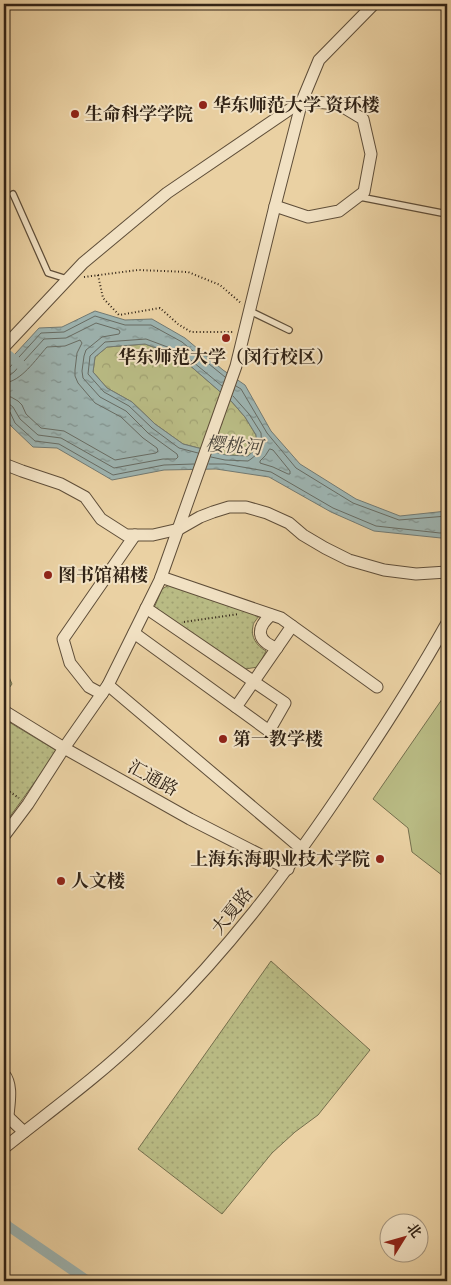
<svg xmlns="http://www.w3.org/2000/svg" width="451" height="1285" viewBox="0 0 451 1285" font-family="'Libre Caslon Text','Noto Serif SC',serif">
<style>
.grass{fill:url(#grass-dots);stroke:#756f4d}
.forest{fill:url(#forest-crowns);stroke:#756f4d}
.garden{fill:#b9bb84;stroke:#756f4d}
.water{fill:url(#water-ripples);stroke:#727a73;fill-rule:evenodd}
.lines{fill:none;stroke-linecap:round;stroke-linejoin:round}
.shore{stroke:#676c64;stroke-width:1}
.canal{stroke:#9db4b1;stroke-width:10}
.lane-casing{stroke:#5f4e39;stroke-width:8}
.street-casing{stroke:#5f4e39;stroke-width:13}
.path{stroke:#312316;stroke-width:2;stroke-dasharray:1 2.5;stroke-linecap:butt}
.lane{stroke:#f1e1c3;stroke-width:5.5}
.street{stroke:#f1e1c3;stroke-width:11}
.poi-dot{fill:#8f2418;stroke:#f1e1c3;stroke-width:2}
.labels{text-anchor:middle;stroke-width:4;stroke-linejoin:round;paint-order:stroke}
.poi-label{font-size:18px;font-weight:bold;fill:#312316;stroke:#f1e1c3;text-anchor:start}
.street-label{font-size:18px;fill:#312316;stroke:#f1e1c3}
.water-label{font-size:19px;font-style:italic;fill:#4c473d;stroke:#f1e1c3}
</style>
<defs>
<pattern id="grass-dots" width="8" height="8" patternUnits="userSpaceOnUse" patternTransform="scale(1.25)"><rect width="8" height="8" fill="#b9bb84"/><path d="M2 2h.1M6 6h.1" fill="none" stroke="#a0a071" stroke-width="1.8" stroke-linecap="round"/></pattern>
<pattern id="forest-crowns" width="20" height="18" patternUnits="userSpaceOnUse" patternTransform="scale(1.25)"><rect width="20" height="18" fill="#b9bb84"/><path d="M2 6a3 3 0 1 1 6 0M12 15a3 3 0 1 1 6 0" fill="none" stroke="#a0a071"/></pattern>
<pattern id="water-ripples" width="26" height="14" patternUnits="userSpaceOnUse" patternTransform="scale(1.25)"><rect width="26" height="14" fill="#9db4b1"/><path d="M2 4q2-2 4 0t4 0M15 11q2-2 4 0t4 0" fill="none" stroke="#81928f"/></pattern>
</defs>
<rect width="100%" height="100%" fill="#ead1a3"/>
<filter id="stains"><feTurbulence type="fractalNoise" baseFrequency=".004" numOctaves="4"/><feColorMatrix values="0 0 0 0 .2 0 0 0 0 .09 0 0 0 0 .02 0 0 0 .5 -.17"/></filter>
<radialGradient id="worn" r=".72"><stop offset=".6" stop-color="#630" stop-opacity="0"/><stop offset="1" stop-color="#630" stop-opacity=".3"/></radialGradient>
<!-- grass -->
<g class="grass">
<path d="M169,585L259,616C257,619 253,623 253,626C250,637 257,646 266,651L258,667L245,669L154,608L162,589Z"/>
<path d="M4,646L5,647C4,661 6,671 12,684L4,695Z"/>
<polygon points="4,719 57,751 4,825"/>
<polygon points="271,961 370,1050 318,1115 295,1132 272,1153 222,1214 138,1149"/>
</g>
<!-- forest -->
<polygon class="forest" points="145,344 179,356 232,402 245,417 256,435 258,448 248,456 226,455 183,444 155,424 132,402 107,388 93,372 95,357 107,347"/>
<!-- garden -->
<polygon class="garden" points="447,692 447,879 412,852 408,828 373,799"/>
<!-- water -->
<path class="water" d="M95,311L125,320L152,319L185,338L223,370L245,385L271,431L300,464L356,499L400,516L447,511V537L441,538L374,531L331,512L269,477L216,469L164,470L112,480L57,448L33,447L10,425L4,410V366L39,328L62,327ZM145,344L179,356L232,402L245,417L256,435L257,448L248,456L226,455L183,444L155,424L132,402L107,388L93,372L95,357L107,347Z"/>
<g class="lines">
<!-- shore -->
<g class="shore">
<polyline points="4,369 9,368 41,333 64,332 95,316 125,325 151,325 182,342 225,377"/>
<polyline points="4,376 10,375 14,372 44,339 66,338 96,323 119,330 120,332 119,334 102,337 86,350 84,356 82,371 83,378 100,397 126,411 148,433 177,454 178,457 176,459 163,459 114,468 61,438 38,435 20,419 13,407 9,404 4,404"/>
<path d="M4,383C21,382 36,359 47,347L65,346L80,340L82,343L77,353L75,370V376L78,383L95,403L121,417L143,438L157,448L158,451L156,453L115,460L64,431L41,428L26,414L22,405L18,401L11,397L4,396"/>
<polyline points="236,386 241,389 267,433 296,468 353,503 399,520 447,516"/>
<polyline points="4,410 10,412 15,423 35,441 59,444 113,475 164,465 194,464"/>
<polygon points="270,449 273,450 290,471 290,474 288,474 273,467 260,463 260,461 265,456"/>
<polyline points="198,453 179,448 152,428 129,406 104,392 88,374 90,356 105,342 146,339 181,352 222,386"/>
<polyline points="211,457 225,460 248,461 251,459 262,450 261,433 249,414 233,396"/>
<polyline points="209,464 225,464 271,472 333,508 376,526 440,533 447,532"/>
</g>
<!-- canal -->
<g class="canal">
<polyline points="4,352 22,366"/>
<polyline points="4,1221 8,1226 88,1281"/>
</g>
<defs>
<g id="lane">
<polyline points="13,194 48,273 67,279"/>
<polyline points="360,197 447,214"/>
<polyline points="250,311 289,330"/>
</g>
<g id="street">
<polyline points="4,6 6,4"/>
<polyline points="275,206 302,101 319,60 374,4"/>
<polyline points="4,347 83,263 167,193 302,101 338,104 363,119 371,154 364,192 339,211 308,217 275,206 236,366 160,580 108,685 64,748 28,804 4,836"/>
<polyline points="4,464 22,471 61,484 85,497 101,519 126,535 153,535 179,529 200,517 213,512 229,507 246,507 267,513 289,523 303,535 325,548 349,560 384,570 416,574 447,572"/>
<polyline points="161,577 281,618 377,687"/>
<path d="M271,615C256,628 256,641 277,648"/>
<polyline points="134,633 269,731 285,703 146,608"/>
<polyline points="108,685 302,849"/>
<polyline points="102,694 89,687 70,663 63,639 135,535"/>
<polyline points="236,707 292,626"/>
<polyline points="4,711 64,748 190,819 288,869"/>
<path d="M4,1074C13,1085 9,1103 8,1116"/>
<polyline points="4,1113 24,1132"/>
<path d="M4,1148C49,1112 99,1076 141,1035C224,957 290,869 353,774C386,725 418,675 447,623"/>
</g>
</defs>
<!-- lane casing -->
<use href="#lane" class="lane-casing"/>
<!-- street casing -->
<use href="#street" class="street-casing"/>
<!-- path -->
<g class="path">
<polyline points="98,275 103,298 119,315 160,308 178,324 191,332 234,332"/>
<polyline points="84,277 138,270 188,272 220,285 242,304"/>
<polyline points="184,622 239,614"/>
<polyline points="4,788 19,798"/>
</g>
<!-- lane -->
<use href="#lane" class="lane"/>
<!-- street -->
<use href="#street" class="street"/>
</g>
<!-- markers -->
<g class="poi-dot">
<circle cx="203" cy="105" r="5"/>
<circle cx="75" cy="114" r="5"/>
<circle cx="226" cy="338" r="5"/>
<circle cx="48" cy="575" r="5"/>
<circle cx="223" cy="739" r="5"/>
<circle cx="380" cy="859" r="5"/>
<circle cx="61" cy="881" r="5"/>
</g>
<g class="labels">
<!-- poi labels -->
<g class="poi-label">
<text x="213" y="111">华东师范大学 资环楼</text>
<text x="85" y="120">生命科学学院</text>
<text x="226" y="363" text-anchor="middle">华东师范大学（闵行校区）</text>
<text x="58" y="581">图书馆裙楼</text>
<text x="233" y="745">第一教学楼</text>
<text x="370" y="865" text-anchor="end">上海东海职业技术学院</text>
<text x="71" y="887">人文楼</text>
</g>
<!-- street labels -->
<g class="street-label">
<text transform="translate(153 778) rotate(29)" y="6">汇通路</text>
<text transform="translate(232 911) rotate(-51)" y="6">大夏路</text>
</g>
<!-- water labels -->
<g class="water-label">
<text transform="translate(234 445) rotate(4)" y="7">樱桃河</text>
</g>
</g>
<!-- margin -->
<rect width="451" height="1285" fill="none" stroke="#ead1a3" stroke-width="20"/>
<rect x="5" y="5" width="441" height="1275" fill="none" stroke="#312316" stroke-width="2.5"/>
<rect x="10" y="10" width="431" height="1265" fill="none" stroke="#312316"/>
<!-- north arrow -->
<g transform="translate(404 1238) rotate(53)"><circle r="24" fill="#f1e1c3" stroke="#a4957e"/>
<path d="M0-4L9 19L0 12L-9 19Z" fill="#8f2418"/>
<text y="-8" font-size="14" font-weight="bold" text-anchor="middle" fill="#312316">北</text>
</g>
<rect width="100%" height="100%" filter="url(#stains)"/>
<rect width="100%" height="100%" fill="url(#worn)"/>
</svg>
